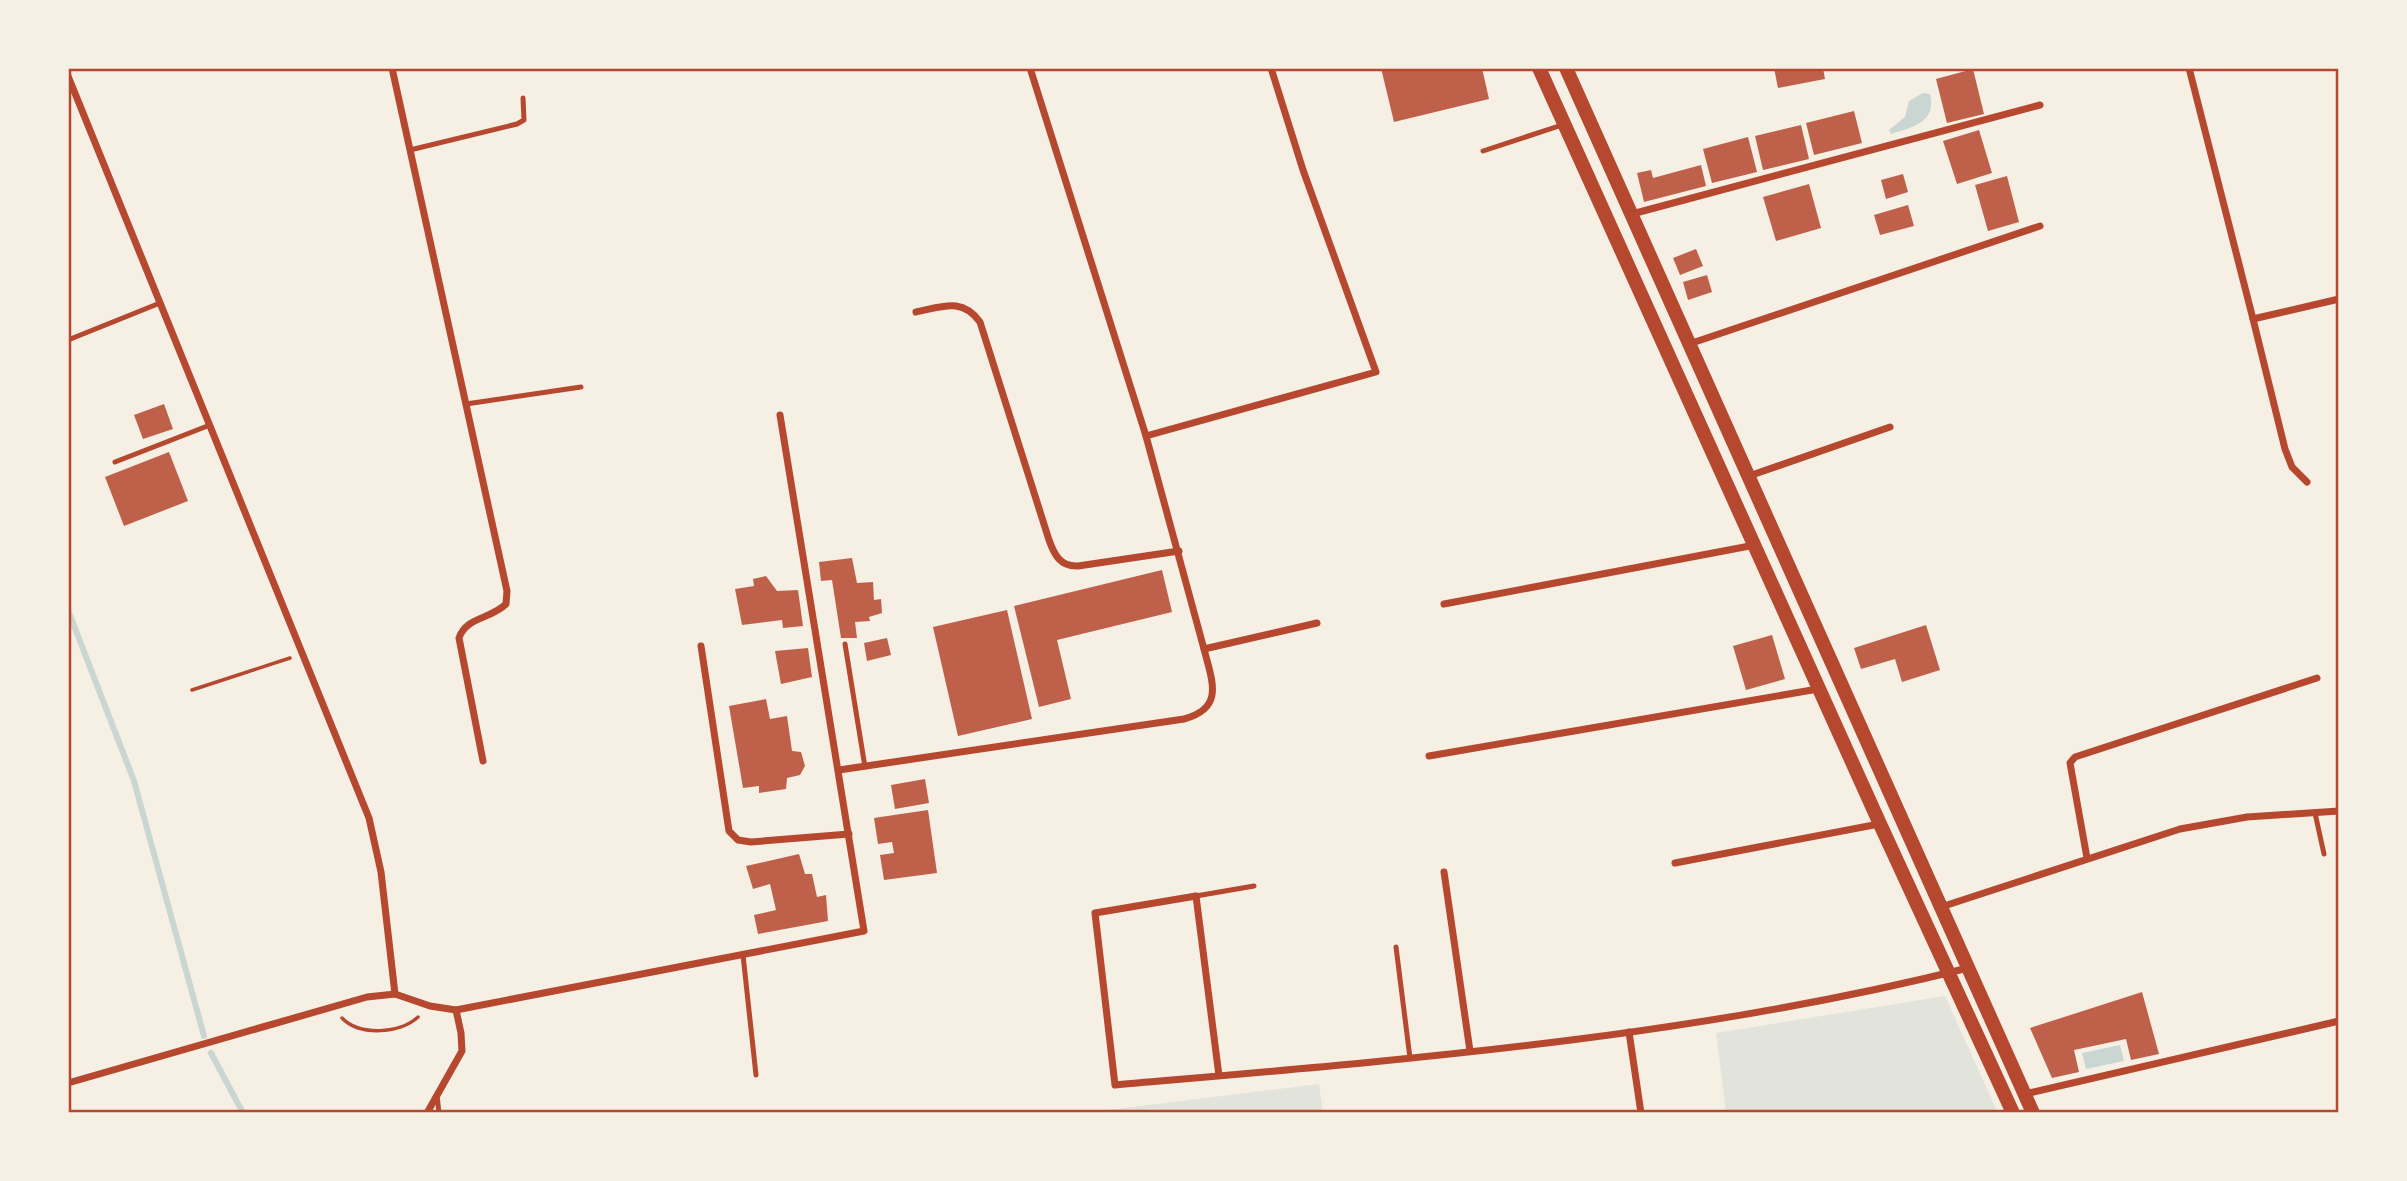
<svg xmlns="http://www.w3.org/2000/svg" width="2407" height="1181" viewBox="0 0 2407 1181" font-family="'Roboto Serif',serif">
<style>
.green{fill:#e2e4dc}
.water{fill:#c9d6d2}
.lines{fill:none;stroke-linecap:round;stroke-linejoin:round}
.stream{stroke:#c9d6d2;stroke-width:6}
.building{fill:#bf614a}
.path{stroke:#b5482f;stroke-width:3.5}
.service{stroke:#b5482f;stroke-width:5}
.minor{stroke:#b5482f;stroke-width:7}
.secondary{stroke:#b5482f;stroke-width:14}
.neatline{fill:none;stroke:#b5482f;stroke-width:2.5}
</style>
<rect width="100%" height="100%" fill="#f6efe4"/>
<!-- green -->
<g class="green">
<polygon points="1945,996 1998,1113 1726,1113 1716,1033"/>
<polygon points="1319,1084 1323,1113 1084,1113"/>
</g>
<!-- water -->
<g class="water">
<path d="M1923,93L1930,94C1937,123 1912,127 1891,134L1889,130L1905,117L1909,101Z"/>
<polygon points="2120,1045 2124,1061 2086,1069 2082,1053"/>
</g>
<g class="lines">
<!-- stream -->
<g class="stream">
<polyline points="68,610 134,781 204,1036"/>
<polyline points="211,1053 243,1113"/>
</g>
</g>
<!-- building -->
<g class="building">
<polygon points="1381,68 1482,68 1489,99 1394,122"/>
<polygon points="1774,68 1823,68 1825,79 1778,88"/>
<polygon points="1973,69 1984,114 1947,123 1936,79"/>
<polygon points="1854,111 1862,143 1814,155 1806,123"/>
<polygon points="1801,125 1809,159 1763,170 1755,136"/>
<polygon points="1979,130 1992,173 1957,184 1943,141"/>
<polygon points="1748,137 1757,172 1712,183 1703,149"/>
<polygon points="1701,165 1706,186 1644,202 1637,173 1651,170 1653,178"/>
<polygon points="1903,174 1908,192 1886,199 1881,180"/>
<polygon points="2007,176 2019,222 1988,231 1975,185"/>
<polygon points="1809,184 1821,228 1776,241 1763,197"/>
<polygon points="1908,205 1914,226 1880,235 1874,215"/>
<polygon points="1696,249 1703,266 1680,275 1673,258"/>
<polygon points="1707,275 1712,292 1688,300 1683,282"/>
<polygon points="164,404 173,429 143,439 134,415"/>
<polygon points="169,452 188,501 124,526 105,477"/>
<polygon points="852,558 857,583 873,582 874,600 881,599 882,613 869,617 870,621 855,622 857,638 841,638 832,580 821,581 819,562"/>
<polygon points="1162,570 1172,612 1057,640 1071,699 1039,707 1014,606"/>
<polygon points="766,576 777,591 798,590 803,626 783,628 782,620 742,625 735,589 754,586 753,579"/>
<polygon points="1007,610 1032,719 958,736 933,627"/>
<polygon points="1926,625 1940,670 1902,682 1895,659 1861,669 1854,648"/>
<polygon points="1772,635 1785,679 1746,690 1733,646"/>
<polygon points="887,638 891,655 867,661 864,643"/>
<polygon points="808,648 812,677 781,684 775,651"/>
<polygon points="766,699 770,719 787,716 792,751 801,752 805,766 800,775 787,778 786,789 759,793 759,786 743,788 729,706"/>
<polygon points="925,779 929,803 895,809 891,785"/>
<polygon points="928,810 937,873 884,880 880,855 894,853 892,842 878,844 874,818"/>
<polygon points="799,854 805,874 812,874 817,897 826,895 828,921 758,934 754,915 776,910 770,884 753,889 746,866"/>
<polygon points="2142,992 2159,1054 2131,1060 2126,1039 2074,1050 2079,1072 2052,1078 2030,1028"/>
</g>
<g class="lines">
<!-- path -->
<g class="path">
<polyline points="192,690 290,658"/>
<path d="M342,1018C359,1036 400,1034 418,1017"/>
</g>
<!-- service -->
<g class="service">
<polyline points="410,150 517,124 524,120 523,98"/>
<polyline points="1483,151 1562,125"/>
<polyline points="68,340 160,303"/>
<polyline points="466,404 581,387"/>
<polyline points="115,462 210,425"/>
<polyline points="845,644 865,767"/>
<polyline points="2315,813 2324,854"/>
<polyline points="1196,896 1254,886"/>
<polyline points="1396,947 1410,1058"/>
<polyline points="743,955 756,1075"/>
<polyline points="437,1095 439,1113"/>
</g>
<!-- minor -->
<g class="minor">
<path d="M392,68L507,591L506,604C491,619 466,617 459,638L483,761"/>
<polyline points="2189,68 2253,319 2339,299"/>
<polyline points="68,76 369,818 381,872 395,994"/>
<polyline points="1632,214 2040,105"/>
<path d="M916,312C942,307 962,297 980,322L1049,540C1054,554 1060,567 1078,566L1179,551"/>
<polyline points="2253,319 2285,449 2292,467 2307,482"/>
<polyline points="1689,344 2040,226"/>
<polyline points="1146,436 1376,372 1303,170 1271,68"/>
<polyline points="1749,476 1890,427"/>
<polyline points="1444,604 1755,545"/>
<polyline points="701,646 729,831 738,840 751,842 849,834"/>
<polyline points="1204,649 1317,623"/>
<polyline points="1429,756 1818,689"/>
<path d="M839,770L1184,719C1225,708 1212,681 1204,649L1146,436L1030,68"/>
<polyline points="2087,858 2070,763 2075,757 2317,678"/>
<polyline points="1675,863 1879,824"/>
<polyline points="1444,872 1470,1051"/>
<polyline points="1941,907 2180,829 2247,817 2339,811"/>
<polyline points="1629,1032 1641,1113"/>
<path d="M1219,1076L1196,896L1095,913L1115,1085C1401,1060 1690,1038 1968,968"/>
<polyline points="68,1083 367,997 395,994 430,1006 456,1010 864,931 780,415"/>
<polyline points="2025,1094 2339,1021"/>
<polyline points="427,1113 462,1051 461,1033 456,1010"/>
</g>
<!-- secondary -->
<g class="secondary">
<polyline points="1539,68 1880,824 2013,1113"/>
<polyline points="1566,68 2033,1113"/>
</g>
</g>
<!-- border -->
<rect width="2407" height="1181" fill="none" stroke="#f6efe4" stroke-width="140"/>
<rect x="70" y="70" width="2267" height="1041" class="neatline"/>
</svg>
